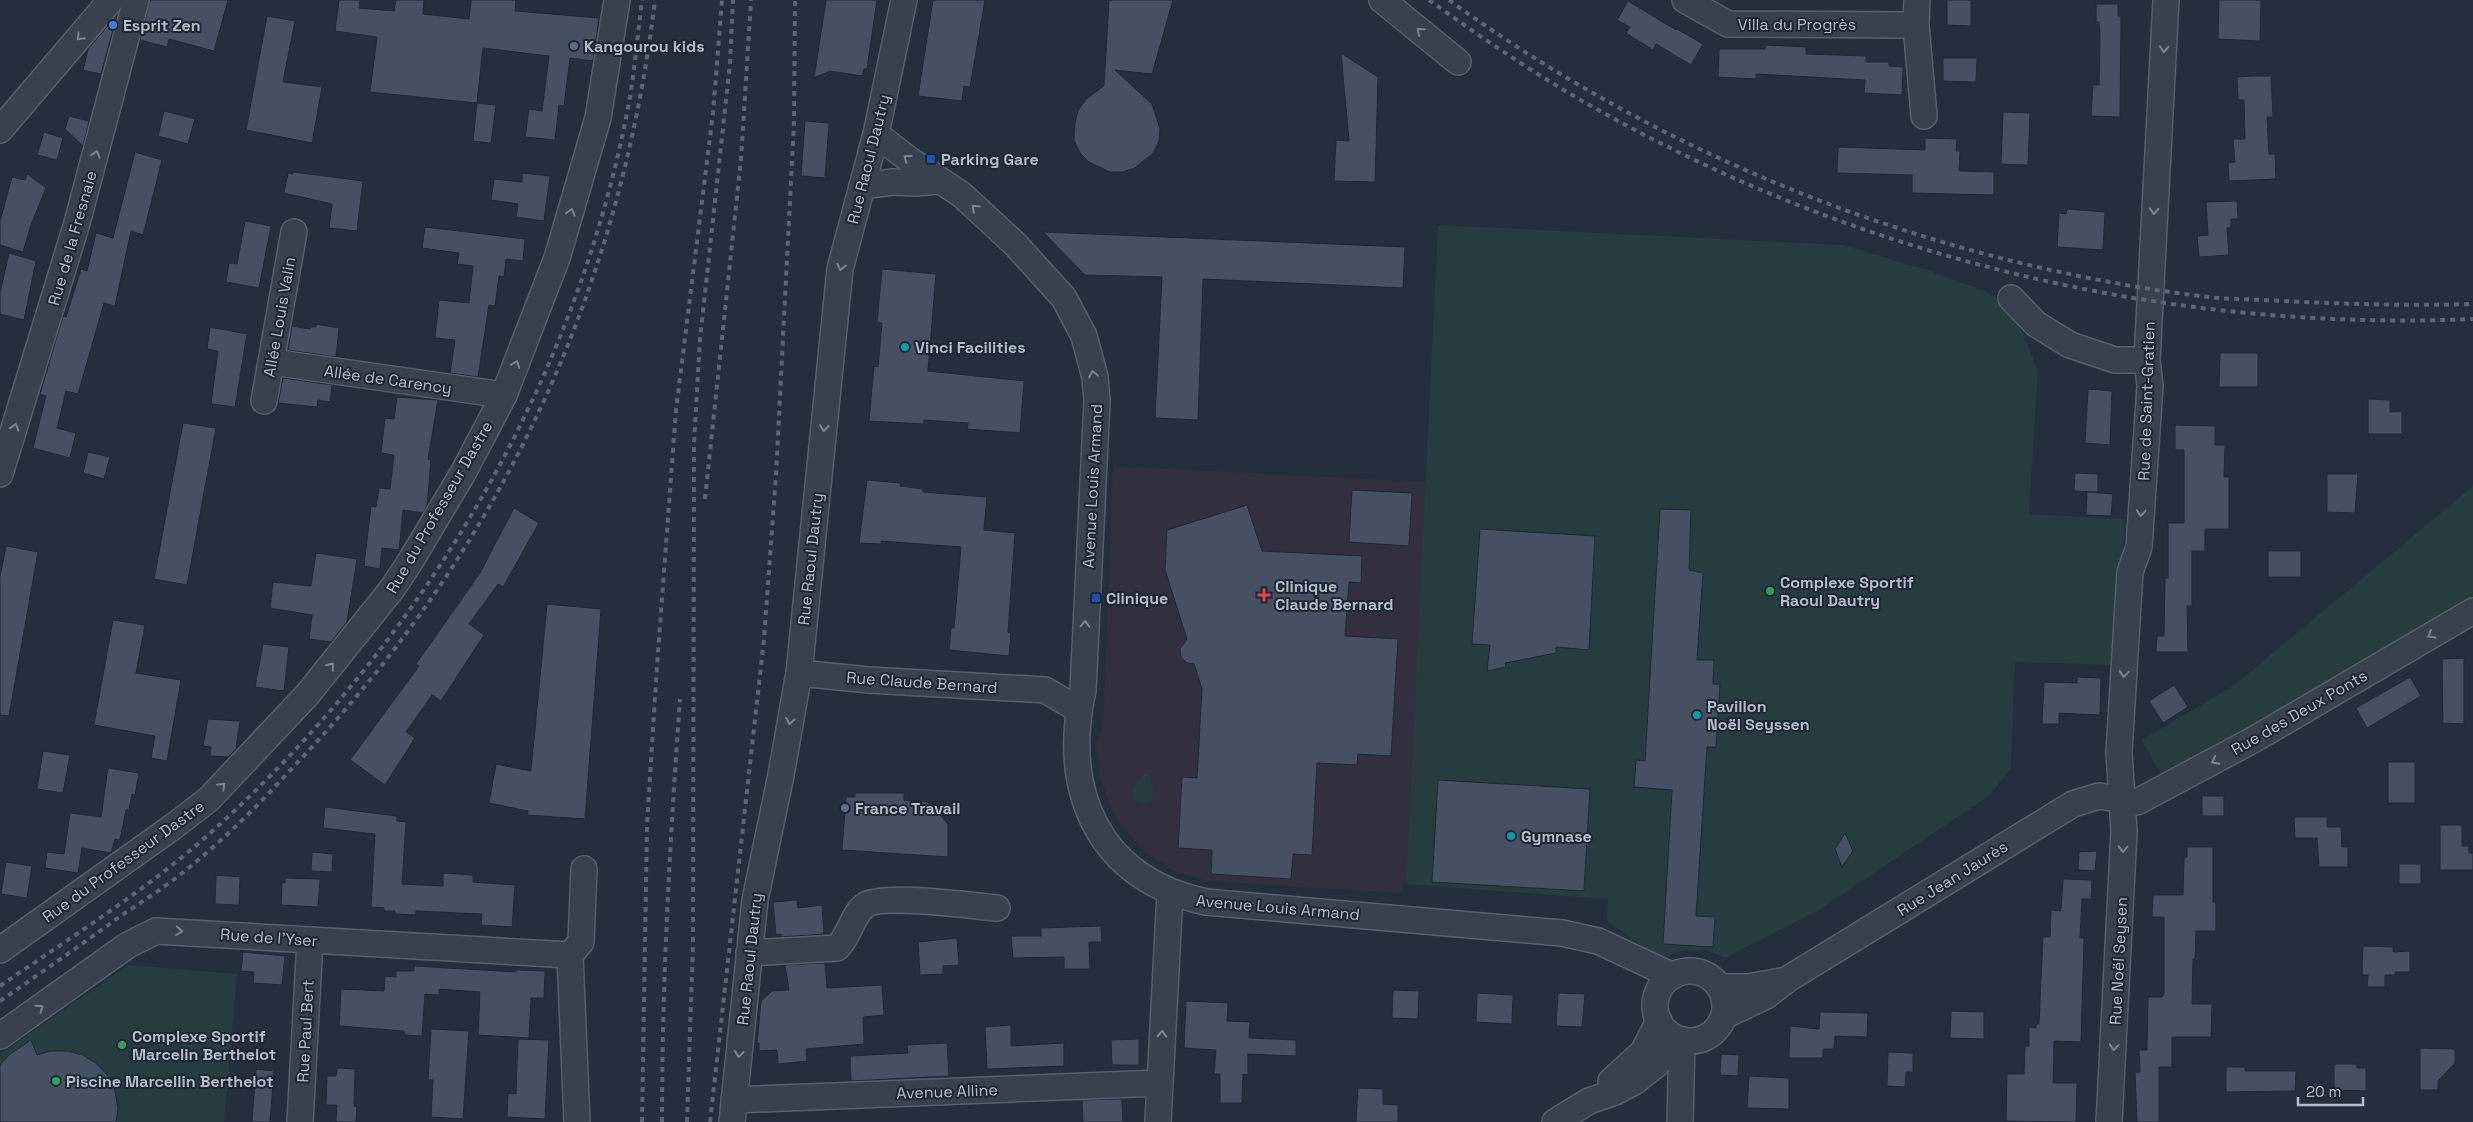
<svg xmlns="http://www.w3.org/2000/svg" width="2473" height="1122" viewBox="0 0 2473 1122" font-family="'Space Grotesk',sans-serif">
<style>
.medical{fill:#32303f}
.green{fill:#263c3f}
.building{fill:#455162;stroke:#1f2835}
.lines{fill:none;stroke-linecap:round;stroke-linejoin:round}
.street-casing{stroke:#565f6c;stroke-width:28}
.street{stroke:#38414e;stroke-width:25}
.rail{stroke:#5a6575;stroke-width:4;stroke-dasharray:5 5;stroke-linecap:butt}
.oneway{stroke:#7c8592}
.shop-dot{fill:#3f7fe0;stroke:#1d2633;stroke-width:2}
.service-dot{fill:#5c6f8a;stroke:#1d2633;stroke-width:2}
.transit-dot{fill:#1a4fb4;stroke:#1d2633;stroke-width:2}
.culture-dot{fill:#0f9aa8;stroke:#1d2633;stroke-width:2}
.leisure-dot{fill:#2e9e5b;stroke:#1d2633;stroke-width:2}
.health-dot{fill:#e0444e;stroke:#1d2633;stroke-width:2}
.labels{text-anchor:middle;stroke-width:4;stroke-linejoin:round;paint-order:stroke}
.street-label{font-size:16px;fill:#b4bcc9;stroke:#1d2633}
.poi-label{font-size:16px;font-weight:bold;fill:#b4bcc9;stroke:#1d2633;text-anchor:start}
</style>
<rect width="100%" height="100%" fill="#242f3e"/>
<!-- medical -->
<polygon class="medical" points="1113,466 1426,482 1406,884 1403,884 1401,893 1207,881 1175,871 1144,852 1116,818 1100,779 1096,746 1103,726 1104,708"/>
<!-- green -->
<g class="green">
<polygon points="1438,225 1843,245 1927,270 1985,291 2011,306 2038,370 2029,514 2125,519 2116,665 2015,662 2011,768 1990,795 1822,908 1725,958 1706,950 1682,951 1660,959 1607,921 1608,899 1406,884"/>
<polygon points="2473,486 2473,600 2163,778 2142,740 2233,686"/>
<polygon points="1147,774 1150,776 1154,795 1152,800 1144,804 1134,799 1132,788 1143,775"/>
<polygon points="129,965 237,974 224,1122 0,1122 0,1054"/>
</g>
<!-- building -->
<g class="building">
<polygon points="150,0 228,0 214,51 169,39 167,47 140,40"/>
<polygon points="339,0 360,0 359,8 394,11 396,0 424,0 423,14 469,19 471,0 516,0 515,11 599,18 593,61 570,58 564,106 559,105 555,140 525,137 529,109 542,111 549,56 483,48 477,103 496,105 491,143 473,141 477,103 370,92 377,37 335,31"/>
<polygon points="826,0 877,0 867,69 864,69 862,76 830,71 814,78"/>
<polygon points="933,0 985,0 970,87 964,86 962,101 918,96"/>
<polygon points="1109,0 1173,0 1152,74 1115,70 1152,104 1160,129 1159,141 1153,153 1135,168 1122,172 1110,172 1089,162 1081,154 1074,141 1075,123 1078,111 1086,99 1104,86"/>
<polygon points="1947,0 1971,0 1971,26 1947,25"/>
<polygon points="2219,0 2261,0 2260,41 2218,39"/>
<polygon points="1628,1 1676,30 1677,29 1703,44 1691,65 1656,44 1653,50 1626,33 1630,27 1617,20"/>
<polygon points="2096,4 2118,4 2118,16 2121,16 2120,117 2091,116 2093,85 2099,85 2100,35 2099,22 2096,22"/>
<polygon points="117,15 101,74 83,70 88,49"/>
<polygon points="267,16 295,21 283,82 322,87 312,143 246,130"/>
<polygon points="1766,45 1806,47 1806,54 1866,56 1866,62 1889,62 1889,66 1903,67 1902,95 1864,93 1865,80 1756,74 1756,79 1718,77 1719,49 1765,49"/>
<polygon points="1341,53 1378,77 1375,182 1334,181 1336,140 1349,141"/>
<polygon points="1943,58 1977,58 1976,82 1943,81"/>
<polygon points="2253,76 2271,76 2273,117 2267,117 2269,154 2275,154 2276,179 2229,181 2228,163 2235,162 2233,139 2245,139 2244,100 2238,100 2237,77"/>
<polygon points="164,111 195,119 188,144 158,136"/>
<polygon points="2003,112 2030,113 2028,165 2001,164"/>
<polygon points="69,116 89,121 83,146 65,129"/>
<polygon points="805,121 829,123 825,178 801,176"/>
<polygon points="44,132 63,138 57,160 37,155"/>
<polygon points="1925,138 1957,139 1956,151 1960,151 1959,171 1994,172 1994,195 1912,193 1912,175 1837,173 1838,147 1925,150"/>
<polygon points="135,152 162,160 143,235 131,231 115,306 104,303 78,394 66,391 57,428 76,433 70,458 33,448 46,396 40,394 63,316 66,317 81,269 87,271 96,233 113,238"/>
<polygon points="293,172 363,181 357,231 329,228 332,204 284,193 288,173 293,174"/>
<polygon points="522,173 550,176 544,221 516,217 518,204 491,200 494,179 522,182"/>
<polygon points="27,174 46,188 31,225 23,252 0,245 0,221 12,177 25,180"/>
<polygon points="2237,201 2238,219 2231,219 2231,228 2227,228 2229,255 2199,257 2197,236 2208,235 2206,202"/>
<polygon points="2067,209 2105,212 2103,250 2057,247 2059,213 2066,214"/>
<polygon points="245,221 271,226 259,288 226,282 229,263 237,264"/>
<polygon points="425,227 525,239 523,261 506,259 504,277 499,276 495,306 489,305 478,377 450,373 455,340 435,338 439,300 469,303 473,266 457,264 459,253 422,248"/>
<polygon points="1043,232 1405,247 1403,288 1203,279 1198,420 1155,418 1162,277 1085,275"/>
<polygon points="9,253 36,261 24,320 0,314 0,293"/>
<polygon points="882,269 936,274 928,371 1024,381 1020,433 967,429 968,423 924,420 924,424 869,421 874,366 878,367 882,323 877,322"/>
<polygon points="316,324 339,328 336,357 288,350 292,326 310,329 310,327 316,327"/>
<polygon points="210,327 247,334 235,407 211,404 218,351 207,349"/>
<polygon points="2220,353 2258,353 2258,387 2219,387"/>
<polygon points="283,378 332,385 330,402 318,400 317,407 278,403"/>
<polygon points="2088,389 2112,391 2110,445 2085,443"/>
<polygon points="397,397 438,400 428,459 431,460 427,506 423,513 403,510 399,550 382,548 380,569 364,566 371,506 376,507 379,488 390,489 394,455 381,453 385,418 394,419"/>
<polygon points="2368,399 2390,400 2390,412 2402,411 2402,434 2368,434"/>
<polygon points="183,423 216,428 187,585 154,579"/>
<polygon points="2175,425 2215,426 2215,445 2225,445 2224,477 2229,477 2229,529 2205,529 2205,551 2192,551 2192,606 2187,606 2188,652 2156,652 2157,636 2164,636 2165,578 2168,578 2168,523 2184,523 2184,450 2175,450"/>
<polygon points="88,452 110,457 104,479 83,473"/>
<polygon points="2075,473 2098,474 2098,492 2074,491"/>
<polygon points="2327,474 2358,474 2355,513 2327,512"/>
<polygon points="867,480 901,483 900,486 923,489 923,492 987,497 984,530 1015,533 1008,632 1011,633 1009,656 949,650 951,628 954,628 961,547 881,541 881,544 859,543"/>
<polygon points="1352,490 1412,493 1409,546 1349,542"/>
<polygon points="2087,492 2113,494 2111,516 2086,515"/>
<polygon points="1247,505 1262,551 1362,556 1361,583 1349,582 1345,636 1398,639 1391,756 1358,754 1357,765 1317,763 1312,855 1293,854 1291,879 1211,874 1212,850 1178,848 1182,777 1197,778 1202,689 1194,664 1187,663 1181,657 1180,649 1187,639 1165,570 1167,530"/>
<polygon points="514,508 539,523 503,587 498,584 469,624 484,635 441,701 432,695 406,732 415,738 385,785 350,760 419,666 416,664 480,573"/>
<polygon points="1660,509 1691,510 1689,570 1703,573 1697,660 1714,660 1713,684 1720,684 1716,747 1707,747 1696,916 1715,917 1713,947 1663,944 1672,790 1634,787 1636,760 1645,761"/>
<polygon points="1480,529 1595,536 1589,650 1556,647 1556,653 1505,663 1506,667 1487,671 1490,645 1472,644"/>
<polygon points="6,546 38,552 9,716 0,715 0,577"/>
<rect x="2268" y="551" width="33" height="26"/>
<polygon points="316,553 357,559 347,622 331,642 309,639 312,615 270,608 273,582 311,586"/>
<polygon points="547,604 601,609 585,819 527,815 528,811 489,803 496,764 531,771"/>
<polygon points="113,620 145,625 136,673 181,680 167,761 151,758 155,736 94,725"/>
<polygon points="263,644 289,647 284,691 255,687"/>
<polygon points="2464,658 2464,724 2443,723 2442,659"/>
<polygon points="2077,677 2101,678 2100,715 2059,713 2059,724 2042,724 2044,682 2077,683"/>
<polygon points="2410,677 2421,696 2367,728 2356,708"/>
<polygon points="2174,685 2188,707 2163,723 2149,701"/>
<polygon points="208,719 240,721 236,749 228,757 210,756 211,747 203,746"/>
<polygon points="43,751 70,755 63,793 37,789"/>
<rect x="2388" y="762" width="27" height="41"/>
<polygon points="108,768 139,773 135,795 132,794 129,810 126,810 120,840 115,839 111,853 82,848 78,873 45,868 47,852 64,854 70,813 101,817"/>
<polygon points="1438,780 1590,789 1584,891 1432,882"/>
<polygon points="855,793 904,793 904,800 928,802 948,824 948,857 842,850 846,797 855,797"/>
<rect x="2202" y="796" width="22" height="20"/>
<polygon points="325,807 397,816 397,821 406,822 402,884 443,886 443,873 473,875 473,882 515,885 512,927 481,925 482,914 416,911 416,915 395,914 395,911 384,911 384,908 371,907 375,834 323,828"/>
<polygon points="2294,817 2327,817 2327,827 2341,827 2342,847 2348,847 2348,867 2319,867 2317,838 2295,838"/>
<polygon points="2440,825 2462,825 2462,846 2469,846 2469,853 2473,853 2473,870 2440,870"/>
<polygon points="1845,833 1853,851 1842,867 1835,849"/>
<polygon points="2187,847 2213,847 2213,902 2216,902 2216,931 2196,931 2195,959 2193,959 2192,1004 2212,1004 2211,1037 2172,1037 2172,1067 2159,1067 2159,1122 2137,1122 2135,1072 2140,1072 2139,1050 2147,1050 2148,997 2162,997 2164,994 2164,917 2152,917 2153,895 2183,895 2184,858 2187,857"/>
<polygon points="2097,851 2095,871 2078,870 2079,852"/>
<polygon points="312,852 333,854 332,872 311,871"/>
<polygon points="6,862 32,866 27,898 1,894"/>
<rect x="2399" y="864" width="22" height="20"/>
<polygon points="216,875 240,877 239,905 215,904"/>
<polygon points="285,878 320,879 318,907 281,905 282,883 285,883"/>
<polygon points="2063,879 2092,880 2091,899 2082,899 2080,938 2084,938 2081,1042 2054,1041 2053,1083 2077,1083 2076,1122 2006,1121 2007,1074 2024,1074 2025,1046 2029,1046 2029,1027 2036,1028 2036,1024 2039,1024 2043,937 2050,937 2051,910 2061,911"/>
<polygon points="797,900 798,908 822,905 824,934 781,937 781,934 776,935 773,902"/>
<polygon points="1101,926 1102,942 1089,942 1090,969 1064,969 1064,957 1013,958 1011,936 1041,936 1041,928"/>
<polygon points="957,938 959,965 943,966 943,974 920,975 918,942"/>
<polygon points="2363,946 2393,947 2393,952 2410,951 2410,972 2395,972 2395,975 2385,975 2385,987 2367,987 2368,975 2362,975"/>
<polygon points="243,952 285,956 282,985 253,983 254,972 241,971"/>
<polygon points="825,963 827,988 882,985 884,1015 863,1017 864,1044 806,1049 807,1061 778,1064 777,1050 759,1051 759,1043 757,1043 761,1001 772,991 789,990 785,965"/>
<polygon points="414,966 516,972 516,970 545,971 544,998 531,998 529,1038 478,1035 480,992 439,989 439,995 425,994 422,1036 404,1035 404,1031 339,1026 341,989 384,991 385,976 396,977 396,971 414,971"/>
<polygon points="1393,990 1419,991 1418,1019 1392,1018"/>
<polygon points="1477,993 1513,995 1512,1024 1476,1022"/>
<polygon points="1558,993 1585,994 1582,1027 1556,1026"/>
<polygon points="1186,1001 1228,1003 1227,1021 1250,1022 1249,1038 1296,1040 1296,1056 1248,1054 1248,1075 1243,1074 1242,1103 1220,1103 1220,1074 1214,1074 1216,1050 1184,1048"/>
<polygon points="1951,1011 1984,1012 1984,1039 1950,1038"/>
<polygon points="1820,1012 1868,1013 1867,1037 1835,1036 1834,1049 1823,1049 1823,1058 1789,1058 1790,1026 1819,1029"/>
<polygon points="1011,1025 1011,1046 1064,1043 1064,1066 987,1069 985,1027"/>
<polygon points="431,1029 469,1031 463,1119 431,1117 433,1080 428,1080"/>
<polygon points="518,1039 549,1040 545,1119 507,1117 508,1093 516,1094"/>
<polygon points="1139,1039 1139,1065 1112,1065 1111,1040"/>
<polygon points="31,1040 37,1055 51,1051 67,1051 83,1055 97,1064 109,1077 115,1091 118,1109 116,1122 0,1122 0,1065 9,1055"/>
<polygon points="947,1043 949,1076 851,1081 850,1056 908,1053 907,1045"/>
<polygon points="2420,1048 2455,1049 2455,1063 2438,1081 2438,1090 2420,1090"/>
<polygon points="1888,1052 1913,1053 1913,1072 1906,1072 1905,1087 1887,1086"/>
<polygon points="1721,1054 1739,1055 1738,1076 1720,1075"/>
<polygon points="2334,1064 2357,1064 2357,1068 2366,1068 2366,1091 2334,1090"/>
<polygon points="2226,1067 2245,1067 2245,1071 2296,1071 2295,1091 2226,1092"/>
<polygon points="337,1068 355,1069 354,1106 357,1107 356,1122 336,1122 337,1105 326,1105 327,1076 336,1076"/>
<polygon points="256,1069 274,1071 270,1122 252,1122"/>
<polygon points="1749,1076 1789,1078 1789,1109 1747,1108"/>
<polygon points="1358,1088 1383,1089 1383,1104 1398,1105 1398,1122 1356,1122"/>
<polygon points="1122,1099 1123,1122 1083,1122 1082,1100"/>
</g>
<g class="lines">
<defs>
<g id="street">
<polyline points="1382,0 1458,62"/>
<polyline points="1685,0 1728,24 1916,25 1917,0"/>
<polyline points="1916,25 1924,116"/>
<polyline points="0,130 111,0"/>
<path d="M876,134L911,161L962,195L1015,244L1064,298L1084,336L1095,377L1097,401L1083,690C1061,792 1098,879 1206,902L1562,933L1598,941L1673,976"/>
<polyline points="862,186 893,182 916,183 939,181"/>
<polyline points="2011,298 2036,324 2070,345 2115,360 2147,360"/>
<polyline points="272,362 504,395"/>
<polyline points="264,401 294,232"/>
<polyline points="0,474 77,223 136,0"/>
<polyline points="799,673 869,680 1045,690 1079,710"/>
<polyline points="0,950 174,826 209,799 307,695 392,589 410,562 463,473 504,395 557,258 598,118 617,0"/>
<path d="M749,953L837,948C849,937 852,916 864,906C881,893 973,906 997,908"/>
<circle cx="1690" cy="1006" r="35"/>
<polyline points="1720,987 1748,987 1781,981"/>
<polyline points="1724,1016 1766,996 1788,979 2073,804 2099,796 2137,802 2253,740 2473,611"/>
<polyline points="0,1036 128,945 156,931 570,955"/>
<polyline points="1611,1081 1643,1052 1659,1021"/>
<polyline points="734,1100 1159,1083"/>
<polyline points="300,1122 310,940"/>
<polyline points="577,1122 570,955 581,942 584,869"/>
<polyline points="732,1122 755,900 781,775 799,673 840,269 876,134 904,0"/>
<polyline points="1158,1122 1170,893"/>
<polyline points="1555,1122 1589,1101 1615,1092 1634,1082 1656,1065 1678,1039"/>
<polyline points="1680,1122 1682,1040"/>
<polyline points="2109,1122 2124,831 2119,752 2130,572 2139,547 2150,386 2147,360 2166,0"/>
</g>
</defs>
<!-- street casing -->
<use href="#street" class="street-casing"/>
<!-- street -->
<use href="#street" class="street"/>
<!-- rail -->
<g class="rail">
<path d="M1429,0C1482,38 1536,75 1593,107C1859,258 2167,332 2473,319"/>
<path d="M1449,0C1669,160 1931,262 2200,296C2227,300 2254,299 2282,301C2346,304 2409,306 2473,304"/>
<polyline points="705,499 741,159 751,0"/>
<path d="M0,986C67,940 137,896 199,843C417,652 578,384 630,97C635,65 638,32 642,0"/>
<path d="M0,1001C41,973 82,944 122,915C148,898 174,881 198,860C233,831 265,798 296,764C500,550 620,293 655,0"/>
<polyline points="642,1122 647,824 657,666 676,410 713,113 722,0"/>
<path d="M662,1122C662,981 670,840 680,699"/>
<polyline points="687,1122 693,945 694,443 700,339 730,63 733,0"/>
<polyline points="710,1122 764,639 776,475 794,122 795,0"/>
</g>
</g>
<!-- one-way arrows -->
<defs><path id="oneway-chevron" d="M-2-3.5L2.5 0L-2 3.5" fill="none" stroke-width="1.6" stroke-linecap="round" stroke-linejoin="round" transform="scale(1.25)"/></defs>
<g class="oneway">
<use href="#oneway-chevron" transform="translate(1420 31) rotate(-141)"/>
<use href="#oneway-chevron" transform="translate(80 37) rotate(133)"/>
<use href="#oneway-chevron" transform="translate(2164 49) rotate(93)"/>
<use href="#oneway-chevron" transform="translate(96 154) rotate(-75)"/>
<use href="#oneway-chevron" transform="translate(907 158) rotate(-144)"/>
<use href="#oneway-chevron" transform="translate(975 208) rotate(-137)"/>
<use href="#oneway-chevron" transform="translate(2154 211) rotate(93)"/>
<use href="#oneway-chevron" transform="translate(571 212) rotate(-74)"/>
<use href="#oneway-chevron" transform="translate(841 267) rotate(102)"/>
<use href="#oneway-chevron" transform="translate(516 364) rotate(-69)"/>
<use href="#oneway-chevron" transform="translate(1093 374) rotate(-101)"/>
<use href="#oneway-chevron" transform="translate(15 427) rotate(-73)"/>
<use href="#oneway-chevron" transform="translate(824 428) rotate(96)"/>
<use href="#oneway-chevron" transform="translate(2141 513) rotate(94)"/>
<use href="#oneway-chevron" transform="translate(1085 624) rotate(-88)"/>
<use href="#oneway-chevron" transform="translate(2431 635) rotate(150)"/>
<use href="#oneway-chevron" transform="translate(331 666) rotate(-51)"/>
<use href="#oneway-chevron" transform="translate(2124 674) rotate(94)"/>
<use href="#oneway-chevron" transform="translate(790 721) rotate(100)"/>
<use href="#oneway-chevron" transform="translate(2215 761) rotate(152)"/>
<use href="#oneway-chevron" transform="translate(222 786) rotate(-45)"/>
<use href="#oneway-chevron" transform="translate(2123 849) rotate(92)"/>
<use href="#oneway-chevron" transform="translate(179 931) rotate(4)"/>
<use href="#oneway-chevron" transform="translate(40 1008) rotate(-35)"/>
<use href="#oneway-chevron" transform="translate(1162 1034) rotate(-87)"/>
<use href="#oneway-chevron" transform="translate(2114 1047) rotate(94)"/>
<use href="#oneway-chevron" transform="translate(739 1054) rotate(96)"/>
</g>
<!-- markers -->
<circle class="shop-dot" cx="113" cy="25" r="5"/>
<g class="service-dot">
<circle cx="574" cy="46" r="5"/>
<circle cx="845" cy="808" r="5"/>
</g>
<g class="transit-dot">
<rect x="926" y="154" width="10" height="10" rx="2.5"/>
<rect x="1091" y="593" width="10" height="10" rx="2.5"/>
</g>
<g class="culture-dot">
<circle cx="905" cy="347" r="5"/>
<circle cx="1697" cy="715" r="5"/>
<circle cx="1511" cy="836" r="5"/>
</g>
<g class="leisure-dot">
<circle cx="1770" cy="591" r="5"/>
<circle cx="122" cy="1045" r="5"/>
<circle cx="56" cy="1081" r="5"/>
</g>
<path class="health-dot" d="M1261.5 587.5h5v5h5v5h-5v5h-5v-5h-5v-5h5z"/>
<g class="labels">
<!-- street labels -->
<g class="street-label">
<text x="1797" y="30">Villa du Progrès</text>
<text transform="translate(868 159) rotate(-76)" y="6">Rue Raoul Dautry</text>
<text transform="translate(72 238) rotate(-74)" y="6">Rue de la Fresnaie</text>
<text transform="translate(279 317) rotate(-80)" y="6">Allée Louis Valin</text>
<text transform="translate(388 379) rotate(8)" y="6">Allée de Carency</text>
<text transform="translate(2146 401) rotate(-88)" y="6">Rue de Saint-Gratien</text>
<text transform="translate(1092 486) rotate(-87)" y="6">Avenue Louis Armand</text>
<text transform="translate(439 507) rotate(-60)" y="6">Rue du Professeur Dastre</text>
<text transform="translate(810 559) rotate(-84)" y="6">Rue Raoul Dautry</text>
<text transform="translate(922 682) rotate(4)" y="6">Rue Claude Bernard</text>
<text transform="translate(2299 712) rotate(-30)" y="6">Rue des Deux Ponts</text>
<text transform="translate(123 861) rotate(-36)" y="6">Rue du Professeur Dastre</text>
<text transform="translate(1952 878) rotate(-32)" y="6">Rue Jean Jaurès</text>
<text transform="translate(1278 907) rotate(5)" y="6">Avenue Louis Armand</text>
<text transform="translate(269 937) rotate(4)" y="6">Rue de l'Yser</text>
<text transform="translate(749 959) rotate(-84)" y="6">Rue Raoul Dautry</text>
<text transform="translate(2118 961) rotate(-87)" y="6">Rue Noël Seysen</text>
<text transform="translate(305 1031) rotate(-87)" y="6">Rue Paul Bert</text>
<text transform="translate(947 1091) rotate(-2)" y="6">Avenue Alline</text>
</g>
<!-- poi labels -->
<g class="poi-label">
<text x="123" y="31">Esprit Zen</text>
<text x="584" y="52">Kangourou kids</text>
<text x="941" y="165">Parking Gare</text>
<text x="915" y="353">Vinci Facilities</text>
<text x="1780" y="588">Complexe Sportif<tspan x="1780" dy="18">Raoul Dautry</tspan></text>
<text x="1275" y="592">Clinique<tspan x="1275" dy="18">Claude Bernard</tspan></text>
<text x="1106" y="604">Clinique</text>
<text x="1707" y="712">Pavillon<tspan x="1707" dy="18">Noël Seyssen</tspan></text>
<text x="855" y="814">France Travail</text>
<text x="1521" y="842">Gymnase</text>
<text x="132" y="1042">Complexe Sportif<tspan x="132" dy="18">Marcelin Berthelot</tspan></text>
<text x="66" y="1087">Piscine Marcellin Berthelot</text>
</g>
</g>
<!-- scale -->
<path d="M2298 1097v8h65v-8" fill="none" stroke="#b4bcc9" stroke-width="2.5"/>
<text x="2306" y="1097" font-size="15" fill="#b4bcc9" stroke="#1d2633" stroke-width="4" paint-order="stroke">20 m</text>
</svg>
